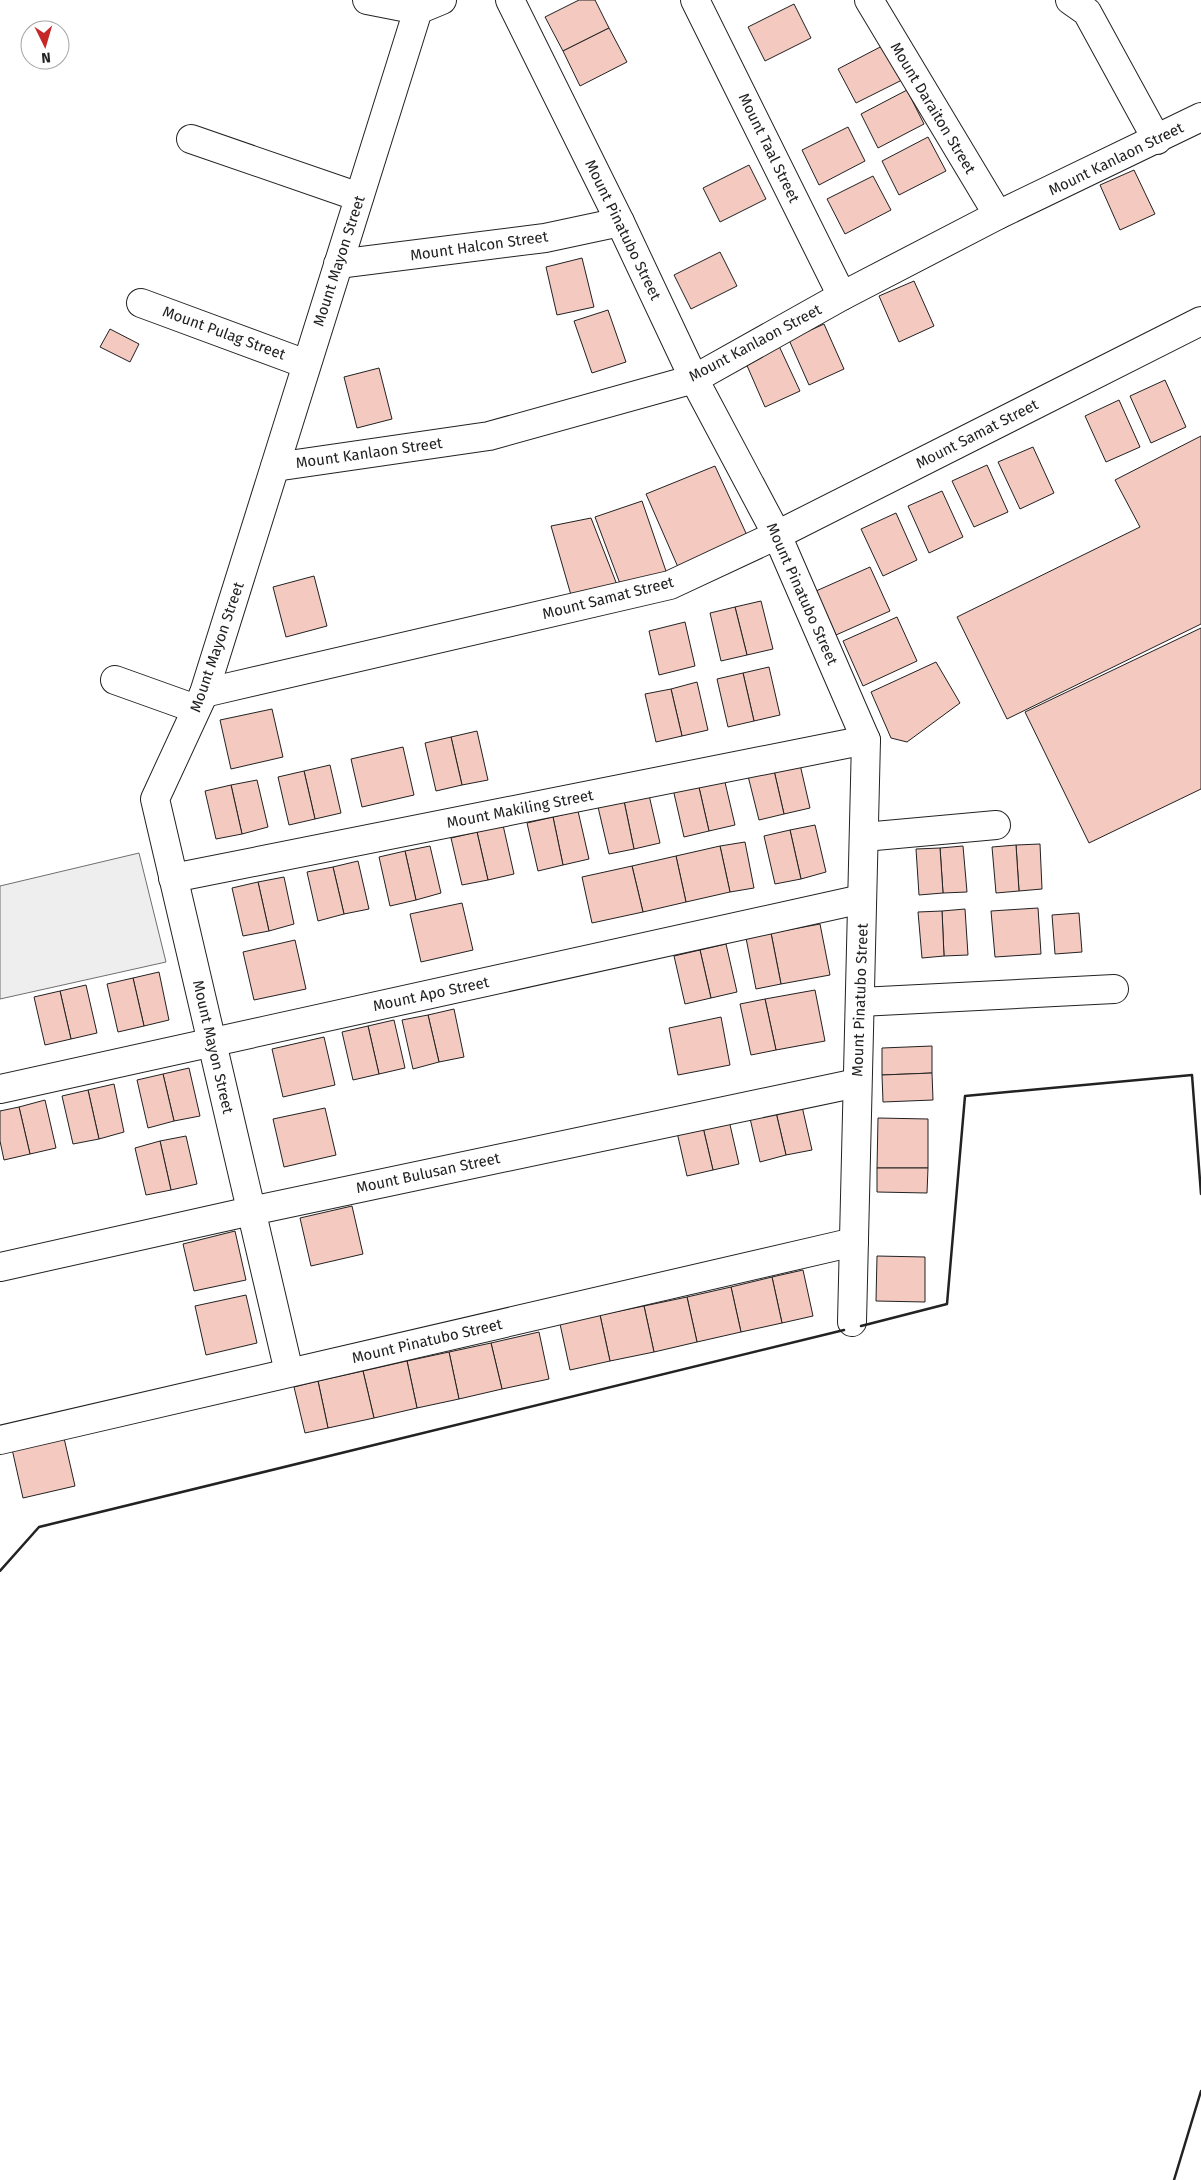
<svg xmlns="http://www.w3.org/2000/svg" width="1201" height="2180" viewBox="0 0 1201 2180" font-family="'Fira Sans',sans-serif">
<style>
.green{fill:#eee;stroke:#6f6f6f}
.building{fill:#f3c9c0;stroke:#222}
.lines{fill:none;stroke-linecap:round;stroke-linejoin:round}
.street-casing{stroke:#222;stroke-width:30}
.street{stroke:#fff;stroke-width:28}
.wall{stroke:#222;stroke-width:2.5}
.labels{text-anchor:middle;stroke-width:4;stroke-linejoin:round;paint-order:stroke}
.street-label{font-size:15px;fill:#222;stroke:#fff}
</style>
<rect width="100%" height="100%" fill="#fff"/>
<!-- green -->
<polygon class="green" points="139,853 166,962 0,999 0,886"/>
<!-- building -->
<g class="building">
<polygon points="579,0 595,0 609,28 563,51 545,17"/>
<polygon points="794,4 811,38 765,61 748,27"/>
<polygon points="609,28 627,62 580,86 563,51"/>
<polygon points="884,45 902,80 856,103 838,69"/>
<polygon points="907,90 924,124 878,148 861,114"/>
<polygon points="848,127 865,161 819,185 802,150"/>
<polygon points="928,137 946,171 899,195 882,161"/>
<polygon points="749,165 766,199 720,222 703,188"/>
<polygon points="1134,170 1155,214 1120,230 1100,185"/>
<polygon points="873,176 891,210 845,234 827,199"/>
<polygon points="720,252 737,286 691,309 674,275"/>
<polygon points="582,258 594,307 557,315 546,267"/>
<polygon points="914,281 934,326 899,342 879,296"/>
<polygon points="608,310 626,362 592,373 574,321"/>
<polygon points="824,324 844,369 809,385 789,340"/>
<polygon points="110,329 139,344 130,362 100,347"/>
<polygon points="779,346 800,391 765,407 745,361"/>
<polygon points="379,368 392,419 357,428 344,377"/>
<polygon points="1165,380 1186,427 1151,443 1130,396"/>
<polygon points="1119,400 1140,447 1106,462 1085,416"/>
<polygon points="1201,436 1201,624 1007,719 957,617 1140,527 1115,480"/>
<polygon points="1033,447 1054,493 1020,509 998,462"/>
<polygon points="987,465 1008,512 974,527 952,481"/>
<polygon points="715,466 751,544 681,574 646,494"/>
<polygon points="942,491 963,537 929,553 908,506"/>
<polygon points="642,501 668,577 622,589 595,517"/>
<polygon points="896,513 917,560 883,576 861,529"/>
<polygon points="591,518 619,590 573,602 551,526"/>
<polygon points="870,567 890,611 836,635 816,591"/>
<polygon points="314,576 327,626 286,637 273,587"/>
<polygon points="761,601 773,649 747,655 735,607"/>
<polygon points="735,607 747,655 721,661 710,613"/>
<polygon points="897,617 917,661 863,686 843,641"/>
<polygon points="685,622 695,666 659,675 649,631"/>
<polygon points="1201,628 1201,789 1089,843 1025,712"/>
<polygon points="936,662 960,703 907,742 891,738 871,692"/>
<polygon points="769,667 780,715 754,721 743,673"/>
<polygon points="743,673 754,721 728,727 717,679"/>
<polygon points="697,682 708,730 682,736 671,689"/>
<polygon points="671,689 682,736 656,742 645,694"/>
<polygon points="272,709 283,757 231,769 220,720"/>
<polygon points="477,731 488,780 462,785 451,737"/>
<polygon points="451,737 462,785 436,791 425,743"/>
<polygon points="403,747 414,795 362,807 351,759"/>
<polygon points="799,760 810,808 784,814 773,766"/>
<polygon points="330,765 341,813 315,819 304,771"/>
<polygon points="773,766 784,814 759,820 747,772"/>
<polygon points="304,771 315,819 289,825 278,777"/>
<polygon points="724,778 735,825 709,831 698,783"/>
<polygon points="257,780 268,827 242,834 231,785"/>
<polygon points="698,783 709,831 684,837 673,789"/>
<polygon points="231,785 242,834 216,839 205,791"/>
<polygon points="649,795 660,843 634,849 624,801"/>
<polygon points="624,801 634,849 609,854 598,807"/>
<polygon points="578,811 589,859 563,865 553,817"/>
<polygon points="553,817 563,865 538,871 527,823"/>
<polygon points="503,825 514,874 488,880 477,832"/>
<polygon points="815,825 826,872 801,879 790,830"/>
<polygon points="790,830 801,879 775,884 764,836"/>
<polygon points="477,832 488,880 462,885 451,838"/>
<polygon points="745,842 754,888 730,892 720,846"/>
<polygon points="1040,844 1042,889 1019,891 1016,845"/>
<polygon points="1016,845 1019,891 996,893 992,847"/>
<polygon points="430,846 441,893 416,900 405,851"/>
<polygon points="720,846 730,892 686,902 676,856"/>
<polygon points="963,846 967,892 943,893 940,848"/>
<polygon points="940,848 943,893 919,895 916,849"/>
<polygon points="405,851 416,900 390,906 379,857"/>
<polygon points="676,856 686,902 643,912 632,866"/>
<polygon points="358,861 369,909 344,914 333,867"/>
<polygon points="632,866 643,912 592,923 582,877"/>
<polygon points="333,867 344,914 318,921 307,872"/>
<polygon points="284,877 294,924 269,931 258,882"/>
<polygon points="258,882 269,931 243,936 232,888"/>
<polygon points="462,903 473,950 421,962 410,914"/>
<polygon points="1038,908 1041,954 995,957 991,911"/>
<polygon points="965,909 968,955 944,956 942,911"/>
<polygon points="942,911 944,956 922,958 918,912"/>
<polygon points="1079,913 1082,952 1055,954 1052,915"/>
<polygon points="820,924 830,975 781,984 771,933"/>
<polygon points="771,933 781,984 756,989 746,938"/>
<polygon points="295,940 306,989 254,1000 243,952"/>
<polygon points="726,944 737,992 711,998 700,950"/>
<polygon points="700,950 711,998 685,1004 674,956"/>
<polygon points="159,972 169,1020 144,1026 133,978"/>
<polygon points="133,978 144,1026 118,1032 107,984"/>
<polygon points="86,985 97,1033 71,1039 60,991"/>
<polygon points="815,990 825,1041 776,1050 765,999"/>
<polygon points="60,991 71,1039 45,1045 34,997"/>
<polygon points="765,999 776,1050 751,1055 740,1004"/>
<polygon points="454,1009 464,1057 439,1062 428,1015"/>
<polygon points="428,1015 439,1062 413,1069 402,1020"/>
<polygon points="721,1017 730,1065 678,1075 669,1028"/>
<polygon points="394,1020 405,1068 379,1074 368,1026"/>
<polygon points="368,1026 379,1074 353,1080 342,1032"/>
<polygon points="324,1037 335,1085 283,1097 272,1049"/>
<polygon points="932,1046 932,1073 882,1075 882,1048"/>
<polygon points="189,1068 200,1116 174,1121 163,1074"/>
<polygon points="932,1073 933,1100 883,1102 882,1075"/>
<polygon points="163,1074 174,1121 148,1128 137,1080"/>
<polygon points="114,1084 124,1132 99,1139 88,1090"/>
<polygon points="88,1090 99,1139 73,1144 62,1096"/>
<polygon points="45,1100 56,1148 30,1154 19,1107"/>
<polygon points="801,1102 812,1150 786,1155 775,1108"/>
<polygon points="19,1107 30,1154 4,1160 0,1141 0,1111"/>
<polygon points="325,1108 336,1155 284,1167 273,1119"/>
<polygon points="775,1108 786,1155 760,1162 749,1114"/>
<polygon points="728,1116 739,1164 713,1170 702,1123"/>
<polygon points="878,1118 928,1119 928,1168 877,1168"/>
<polygon points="702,1123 713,1170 687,1176 676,1128"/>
<polygon points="186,1136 197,1184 171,1190 160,1141"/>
<polygon points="160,1141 171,1190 146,1195 135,1148"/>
<polygon points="877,1168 928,1168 927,1193 877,1192"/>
<polygon points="352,1206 363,1254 311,1266 300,1218"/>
<polygon points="235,1231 246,1280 194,1291 183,1244"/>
<polygon points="877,1256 925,1257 925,1302 876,1301"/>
<polygon points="803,1270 813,1316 782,1323 772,1277"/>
<polygon points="772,1277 782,1323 741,1332 731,1287"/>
<polygon points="731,1287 741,1332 697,1342 687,1297"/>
<polygon points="246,1295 257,1343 206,1355 195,1306"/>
<polygon points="687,1297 697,1342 654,1352 644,1306"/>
<polygon points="644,1306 654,1352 610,1361 600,1315"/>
<polygon points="600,1315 610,1361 570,1370 560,1324"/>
<polygon points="539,1332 549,1379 502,1389 491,1343"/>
<polygon points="491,1343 502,1389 459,1399 449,1352"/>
<polygon points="449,1352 459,1399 417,1408 407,1361"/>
<polygon points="407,1361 417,1408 374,1418 363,1371"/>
<polygon points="363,1371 374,1418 328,1428 318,1381"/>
<polygon points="318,1381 328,1428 305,1433 294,1387"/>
<polygon points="64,1438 75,1486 23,1498 12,1449"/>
</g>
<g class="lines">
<defs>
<g id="street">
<polyline points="367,0 418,10"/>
<polyline points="510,0 620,222 694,379 777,535 866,740 852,1322"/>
<polyline points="695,0 842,296"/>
<polyline points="869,0 998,215"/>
<polyline points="1070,0 1087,12 1157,140"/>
<polyline points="191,139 359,197"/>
<polyline points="338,264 545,238 620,222"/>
<polyline points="141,303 306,364"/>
<polyline points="275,467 489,436 694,379 842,296 998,215 1201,117"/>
<polyline points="115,680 196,709"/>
<polyline points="204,693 670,585 777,535 1201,321"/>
<polyline points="864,837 996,825"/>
<polyline points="173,878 866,740"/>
<polyline points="860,1002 1114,989"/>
<polyline points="0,1089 862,899"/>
<polyline points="0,1267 251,1211 857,1083"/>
<polyline points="289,1372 155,799 204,693 418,10 442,0"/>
<polyline points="0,1440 854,1242"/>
</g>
</defs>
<!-- street casing -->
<use href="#street" class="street-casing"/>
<!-- street -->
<use href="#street" class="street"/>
<!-- wall -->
<g class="wall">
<polyline points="861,1326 947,1304 965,1096 1192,1075 1201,1194"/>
<polyline points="0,1571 39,1527 844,1330"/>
<polyline points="1174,2180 1201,2091"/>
</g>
</g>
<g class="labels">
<!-- street labels -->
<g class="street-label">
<text transform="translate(933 108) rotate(59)" y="5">Mount Daraiton Street</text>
<text transform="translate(769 148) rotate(64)" y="5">Mount Taal Street</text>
<text transform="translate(1116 159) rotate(-26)" y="5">Mount Kanlaon Street</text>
<text transform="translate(623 230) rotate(64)" y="5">Mount Pinatubo Street</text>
<text transform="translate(479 246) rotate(-8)" y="5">Mount Halcon Street</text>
<text transform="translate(339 261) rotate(-72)" y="5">Mount Mayon Street</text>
<text transform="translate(224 333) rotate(20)" y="5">Mount Pulag Street</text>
<text transform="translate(755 343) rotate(-28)" y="5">Mount Kanlaon Street</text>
<text transform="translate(977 434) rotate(-27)" y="5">Mount Samat Street</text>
<text transform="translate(369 453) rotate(-8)" y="5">Mount Kanlaon Street</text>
<text transform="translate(802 594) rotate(66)" y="5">Mount Pinatubo Street</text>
<text transform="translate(608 598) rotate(-14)" y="5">Mount Samat Street</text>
<text transform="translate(217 647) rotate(-71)" y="5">Mount Mayon Street</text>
<text transform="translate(520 809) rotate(-11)" y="5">Mount Makiling Street</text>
<text transform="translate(431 994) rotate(-12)" y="5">Mount Apo Street</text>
<text transform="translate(860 1000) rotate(-88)" y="5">Mount Pinatubo Street</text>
<text transform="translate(213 1047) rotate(77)" y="5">Mount Mayon Street</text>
<text transform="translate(428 1173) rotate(-12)" y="5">Mount Bulusan Street</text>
<text transform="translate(427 1341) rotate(-13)" y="5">Mount Pinatubo Street</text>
</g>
</g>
<!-- north arrow -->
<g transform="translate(45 45) rotate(175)"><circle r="24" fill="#ffffff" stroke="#a7a7a7"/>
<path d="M0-4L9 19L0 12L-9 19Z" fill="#c62828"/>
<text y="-8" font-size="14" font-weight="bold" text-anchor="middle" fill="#222222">N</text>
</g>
</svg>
